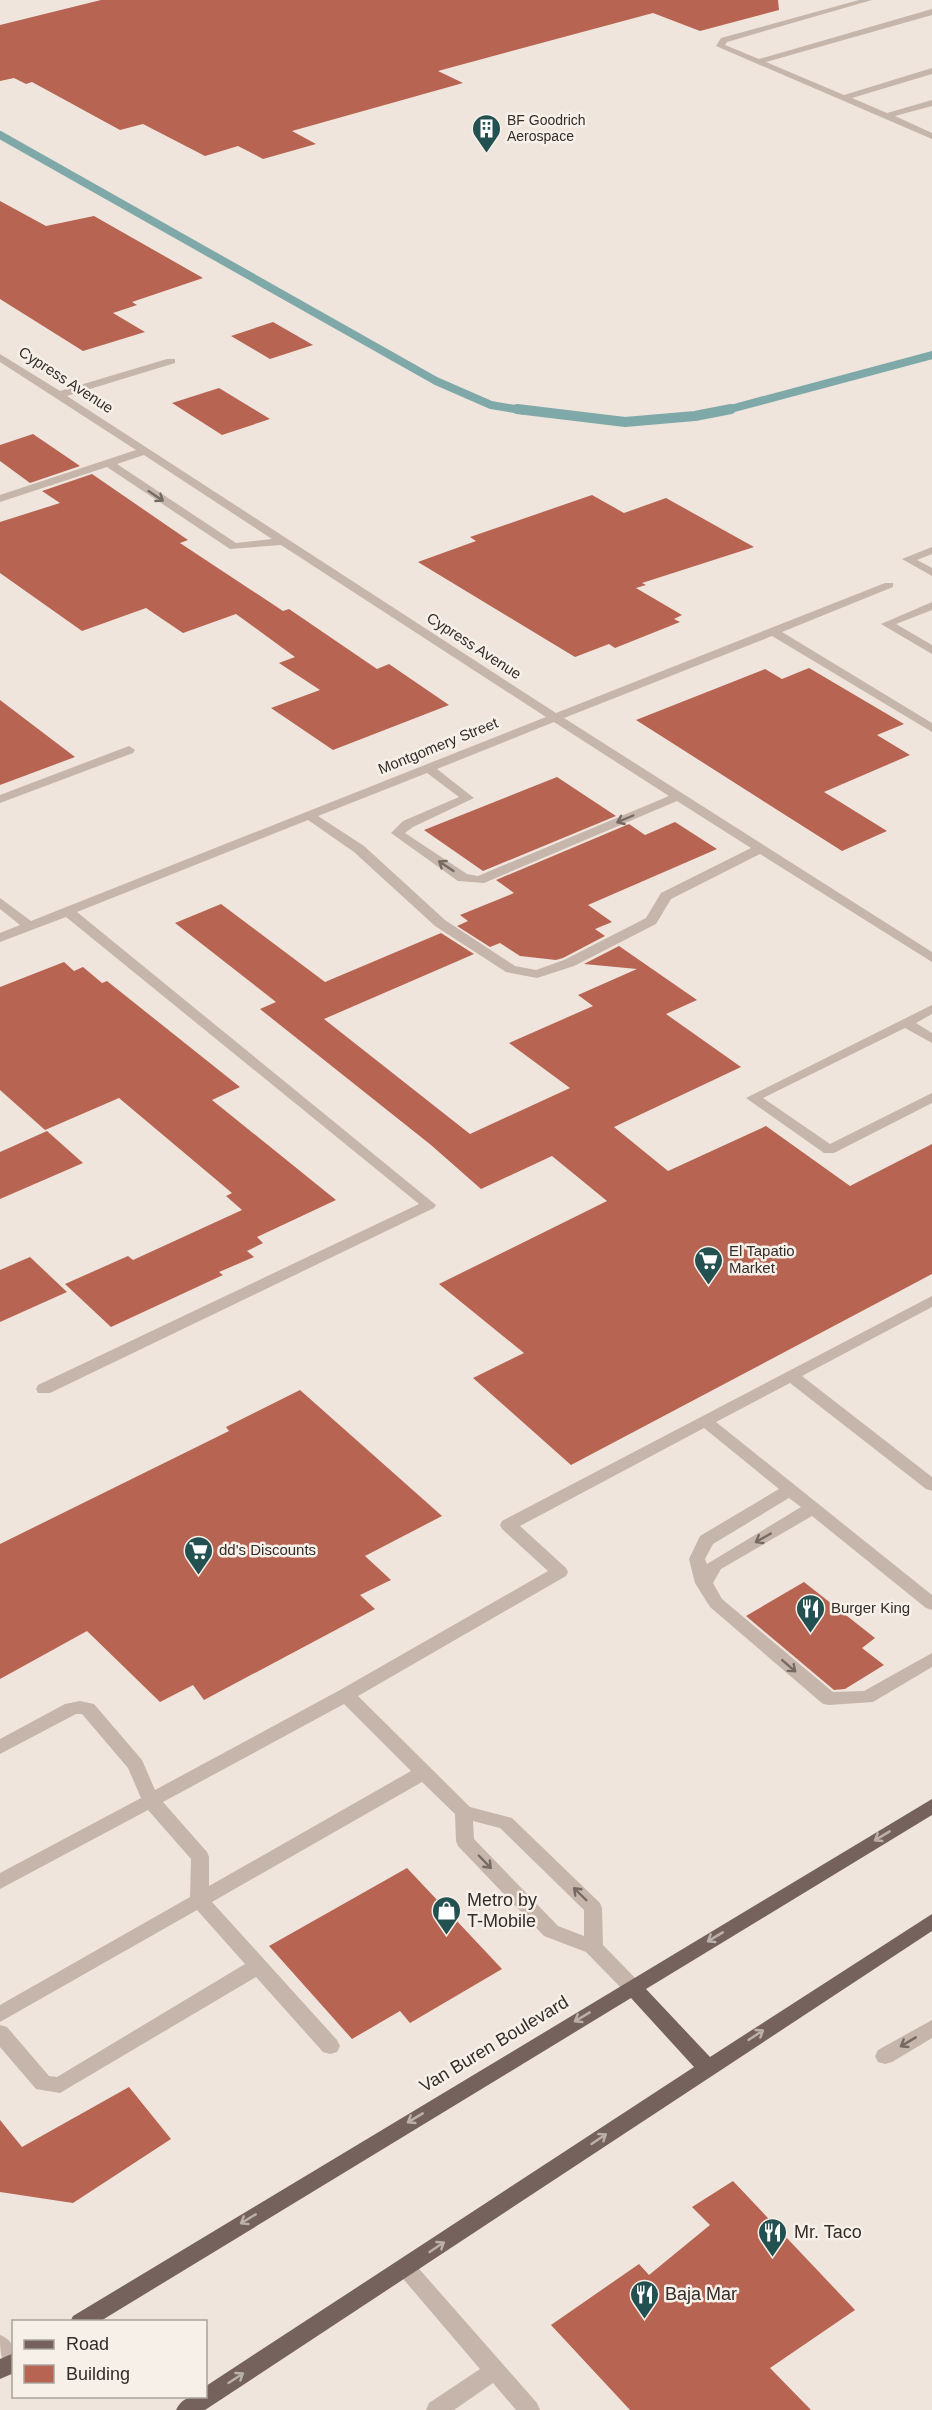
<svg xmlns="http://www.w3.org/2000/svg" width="932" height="2410" viewBox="0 0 932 2410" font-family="Helvetica,sans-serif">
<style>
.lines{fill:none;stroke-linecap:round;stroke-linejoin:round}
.stream-far1{stroke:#7fa9a8;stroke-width:8}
.stream{stroke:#7fa9a8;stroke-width:10}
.building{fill:#b86452}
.minor{fill:#c6b5aa;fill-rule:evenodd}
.major{fill:#75625c;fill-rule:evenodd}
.oneway{stroke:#766a63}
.oneway2{stroke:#bcb0aa}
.labels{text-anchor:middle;stroke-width:5;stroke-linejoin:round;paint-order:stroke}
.far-poi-label{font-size:14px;fill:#342c29;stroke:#f7f0e9;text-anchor:start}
.street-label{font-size:15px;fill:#342c29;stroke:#f7f0e9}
.poi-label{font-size:15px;fill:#342c29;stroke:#f7f0e9;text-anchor:start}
.near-poi-label{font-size:18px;fill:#342c29;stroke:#f7f0e9;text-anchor:start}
.near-street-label{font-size:18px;fill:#342c29;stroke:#f7f0e9}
</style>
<rect width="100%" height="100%" fill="#efe5dd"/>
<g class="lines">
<!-- stream-far1 -->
<g class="stream-far1">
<polyline points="0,135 436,381 491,405 526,411"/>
<polyline points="723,411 932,355"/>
</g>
<!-- stream -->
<polyline class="stream" points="517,409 625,422 695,416 731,409"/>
</g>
<!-- building -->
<g class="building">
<polygon points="101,0 778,0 779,10 700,31 653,13 438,71 463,83 292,131 316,144 263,159 238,146 205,156 143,124 120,130 32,82 26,84 14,78 0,81 0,25"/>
<polygon points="0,201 46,226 94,216 203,278 132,302 137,305 113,313 145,332 83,351 0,299"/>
<polygon points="273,322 313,345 270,359 231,336"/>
<polygon points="219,388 270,419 222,435 172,403"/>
<polygon points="33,434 80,466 30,483 0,461 0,445"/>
<polygon points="92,474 188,540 180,543 283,611 289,609 377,669 389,664 449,705 333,750 271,708 320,690 279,663 295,657 236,614 183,633 146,608 82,631 0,573 0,522 60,503 42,491"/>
<polygon points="592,495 624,513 666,498 754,547 642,583 646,585 636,588 682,615 674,619 680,622 615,648 609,644 575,657 418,562 476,541 470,537"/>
<polygon points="809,668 904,724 877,735 910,755 824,792 887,831 842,851 636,720 765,669 782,679"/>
<polygon points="0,700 75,757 0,785"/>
<polygon points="557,777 616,816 483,871 424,830"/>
<polygon points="675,822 717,849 588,905 612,922 595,929 605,936 563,958 556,960 520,956 500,943 490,947 457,926 468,921 460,915 514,893 496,880 629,824 645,835"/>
<polygon points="221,904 325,982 441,933 474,954 324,1019 470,1134 570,1088 509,1043 593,1006 578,995 637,969 584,964 619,946 697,1000 666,1014 741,1067 614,1127 668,1171 766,1126 850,1186 932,1144 932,1274 571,1465 473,1378 524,1353 439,1284 607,1201 552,1156 481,1189 431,1145 260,1009 276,1002 175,923"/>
<polygon points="64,962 74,971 83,967 102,983 107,981 240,1087 212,1100 336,1200 257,1237 263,1243 247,1251 254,1257 219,1272 223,1275 111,1327 65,1284 128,1256 133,1260 242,1210 226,1196 232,1193 119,1098 45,1130 0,1090 0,987"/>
<polygon points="47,1131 83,1163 0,1199 0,1152"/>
<polygon points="30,1257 67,1292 0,1322 0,1270"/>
<polygon points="300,1390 442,1516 365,1556 391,1580 360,1595 375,1609 204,1700 193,1685 160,1702 87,1631 0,1679 0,1544 229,1431 226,1427"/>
<polygon points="804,1582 875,1638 862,1648 884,1665 845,1689 834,1690 746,1616"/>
<polygon points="407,1868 502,1969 410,2023 400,2011 352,2039 269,1946"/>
<polygon points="129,2087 171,2139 73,2203 0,2192 0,2120 22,2147"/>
<polygon points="733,2181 855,2310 770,2368 811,2410 630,2410 551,2325 639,2264 649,2275 710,2225 692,2207"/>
</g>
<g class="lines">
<!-- minor -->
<g class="minor">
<polygon points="859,0 872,0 727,42 725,45 759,59 932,9 932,15 766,62 844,95 932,68 932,74 852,98 887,113 932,100 932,106 895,116 932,133 932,139 716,46 721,38"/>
<path d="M0,354L60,391L167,359H175V363L67,396L556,713L885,583H893V587L782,632L932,723V732L772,636L564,718L932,952V962L760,854L671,899L656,924L574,966L537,978L506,972L435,926L354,852L308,820L77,912L436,1205L434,1208L50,1393H38L36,1389L38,1385L419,1204L66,917L0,942V933L20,925L0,909V898L31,921L546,717L281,545L230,549L107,467L0,502V495L136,450L0,362ZM144,455L272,539L236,543L117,464ZM554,722L669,796L478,876L467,874L405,833L413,827L474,798L437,769ZM427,773L459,797L403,821L391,833L458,881L484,883L677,801L751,848L661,893L646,918L564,960L536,970L515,966L445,920L364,846L318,816Z"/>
<polygon points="932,547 932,554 917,560 932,568 932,576 902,559"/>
<polygon points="932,602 932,610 896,624 932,645 932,654 881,624"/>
<polygon points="129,746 135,750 133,753 0,803 0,795"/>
<polygon points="932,1005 932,1014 916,1023 932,1033 932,1043 905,1028 763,1098 830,1144 932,1093 932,1103 834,1153 824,1153 746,1098"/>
<path d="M932,1296V1307L802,1376L932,1477V1491L926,1489L790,1383L716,1422L932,1595V1610L926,1608L812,1516L721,1569L713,1583L722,1599L833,1692L864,1691L932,1653V1667L873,1702L829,1705L823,1704L710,1607L695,1583L689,1559L700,1536L779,1489L704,1428L520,1526L566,1568L568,1572L566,1576L358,1696L470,1807L512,1818L600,1903L602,1908L603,1945L639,1982L642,1987L639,1992L632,1995L625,1992L586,1952L544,1936L458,1846L456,1841L455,1814L422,1782L212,1902L337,2040L340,2046L337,2052L330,2054L323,2052L256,1977L60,2093L36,2089L0,2047V2025L7,2027L49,2076L57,2077L245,1964L197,1910L0,2022V2005L190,1897L191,1859L148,1810L0,1889V1873L141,1798L128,1768L82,1714H76L0,1754V1739L65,1704L80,1701L94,1704L142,1760L155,1790L340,1690L548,1571L502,1529L500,1525L502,1521ZM789,1498L801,1507L707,1564L705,1559L713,1544ZM344,1704L411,1771L209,1886V1857L207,1852L163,1802ZM473,1821L500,1828L584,1910V1936L558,1926L474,1839Z"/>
<polygon points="932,2020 932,2038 892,2062 885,2064 878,2062 875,2056 878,2050"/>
<polygon points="406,2259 413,2262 537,2403 540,2410 516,2410 493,2383 454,2410 426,2410 429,2403 480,2369 399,2274 396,2268 399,2262"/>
<path d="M0,2335C17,2341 14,2356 14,2371C0,2366 0,2350 0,2335Z"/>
</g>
<!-- major -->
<g class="major">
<path d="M932,1799V1815L646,1989L710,2057L932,1914V1931L205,2410H176C182,2397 192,2396 206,2396V2386L694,2067L631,1998L99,2322H70L73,2316Z"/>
<polygon points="14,2353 14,2373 0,2379 0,2359"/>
</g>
</g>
<!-- one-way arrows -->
<defs><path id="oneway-shaft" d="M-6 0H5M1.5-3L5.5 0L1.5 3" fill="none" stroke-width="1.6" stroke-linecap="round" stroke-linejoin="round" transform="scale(1.5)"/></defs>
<g class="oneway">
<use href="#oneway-shaft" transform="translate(156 496) rotate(34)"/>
<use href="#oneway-shaft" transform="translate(625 819) rotate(157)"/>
<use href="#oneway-shaft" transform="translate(446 866) rotate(-146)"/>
<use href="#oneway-shaft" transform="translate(763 1538) rotate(150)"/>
<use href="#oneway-shaft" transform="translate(789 1666) rotate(41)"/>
<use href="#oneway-shaft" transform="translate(485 1862) rotate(46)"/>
<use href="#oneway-shaft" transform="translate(580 1894) rotate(-136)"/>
<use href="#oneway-shaft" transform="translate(908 2042) rotate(149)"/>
</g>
<g class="oneway2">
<use href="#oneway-shaft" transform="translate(882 1836) rotate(149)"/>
<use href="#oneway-shaft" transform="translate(715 1937) rotate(149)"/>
<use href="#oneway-shaft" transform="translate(582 2017) rotate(149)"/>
<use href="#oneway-shaft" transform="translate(756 2035) rotate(-33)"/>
<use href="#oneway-shaft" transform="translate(415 2118) rotate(149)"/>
<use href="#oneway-shaft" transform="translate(599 2139) rotate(-34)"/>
<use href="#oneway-shaft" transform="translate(248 2219) rotate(149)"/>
<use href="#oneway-shaft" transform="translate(437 2247) rotate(-34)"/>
<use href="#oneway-shaft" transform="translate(236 2378) rotate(-33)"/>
</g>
<!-- icons -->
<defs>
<symbol id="building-pin" viewBox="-11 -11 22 30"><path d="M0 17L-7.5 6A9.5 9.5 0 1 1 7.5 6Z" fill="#235151" stroke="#f7f0e9"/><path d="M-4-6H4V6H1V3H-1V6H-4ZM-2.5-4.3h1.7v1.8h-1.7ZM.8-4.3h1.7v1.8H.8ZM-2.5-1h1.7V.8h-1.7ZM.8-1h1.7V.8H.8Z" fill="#fff"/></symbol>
<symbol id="supermarket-pin" viewBox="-11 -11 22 30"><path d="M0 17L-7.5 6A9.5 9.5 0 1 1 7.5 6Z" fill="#235151" stroke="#f7f0e9"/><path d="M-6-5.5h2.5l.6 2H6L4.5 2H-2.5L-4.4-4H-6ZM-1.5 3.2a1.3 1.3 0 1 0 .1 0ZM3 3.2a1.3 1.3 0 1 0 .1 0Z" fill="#fff"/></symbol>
<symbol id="restaurant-pin" viewBox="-11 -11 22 30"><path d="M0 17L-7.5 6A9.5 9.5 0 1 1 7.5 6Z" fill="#235151" stroke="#f7f0e9"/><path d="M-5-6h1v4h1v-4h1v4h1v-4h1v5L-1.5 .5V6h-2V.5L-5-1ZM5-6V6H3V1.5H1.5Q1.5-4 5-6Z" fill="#fff"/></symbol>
<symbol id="shop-pin" viewBox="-11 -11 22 30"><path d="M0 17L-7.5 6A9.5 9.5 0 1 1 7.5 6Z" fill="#235151" stroke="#f7f0e9"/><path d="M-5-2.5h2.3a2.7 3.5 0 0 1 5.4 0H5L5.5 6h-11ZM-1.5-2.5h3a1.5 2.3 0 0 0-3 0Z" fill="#fff"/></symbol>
</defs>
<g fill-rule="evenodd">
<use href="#building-pin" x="470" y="112" width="33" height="45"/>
<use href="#supermarket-pin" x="692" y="1244" width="33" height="45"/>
<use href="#supermarket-pin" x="182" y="1534" width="33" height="45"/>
<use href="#restaurant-pin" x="794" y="1592" width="33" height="45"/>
<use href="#shop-pin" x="430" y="1894" width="33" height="45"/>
<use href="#restaurant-pin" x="756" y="2216" width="33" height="45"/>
<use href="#restaurant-pin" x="628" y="2278" width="33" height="45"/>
</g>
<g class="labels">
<!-- far-poi labels -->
<g class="far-poi-label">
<text x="507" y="125">BF Goodrich<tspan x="507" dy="16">Aerospace</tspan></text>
</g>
<!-- street labels -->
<g class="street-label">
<text transform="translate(66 380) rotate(33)" y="5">Cypress Avenue</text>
<text transform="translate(474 646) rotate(33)" y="5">Cypress Avenue</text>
<text transform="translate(438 746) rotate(-22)" y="5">Montgomery Street</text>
</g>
<!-- poi labels -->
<g class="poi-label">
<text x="729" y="1256">El Tapatio<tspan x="729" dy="17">Market</tspan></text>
<text x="219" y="1555">dd's Discounts</text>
<text x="831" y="1613">Burger King</text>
</g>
<!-- near-poi labels -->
<g class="near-poi-label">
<text x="467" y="1906">Metro by<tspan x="467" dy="21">T-Mobile</tspan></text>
<text x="794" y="2238">Mr. Taco</text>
<text x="665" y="2300">Baja Mar</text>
</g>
<!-- near-street labels -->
<g class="near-street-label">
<text transform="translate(494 2044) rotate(-31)" y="6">Van Buren Boulevard</text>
</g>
</g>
<!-- legend -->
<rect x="12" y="2320" width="195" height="78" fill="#f7f0e9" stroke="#a9a29c" stroke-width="1.5"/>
<rect x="24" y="2340" width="30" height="9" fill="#75625c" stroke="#a9a29c" stroke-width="1.5"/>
<text x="66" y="2350" font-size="18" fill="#342c29">Road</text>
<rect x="24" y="2365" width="30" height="18" fill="#b86452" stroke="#a9a29c" stroke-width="1.5"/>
<text x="66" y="2380" font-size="18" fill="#342c29">Building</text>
</svg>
